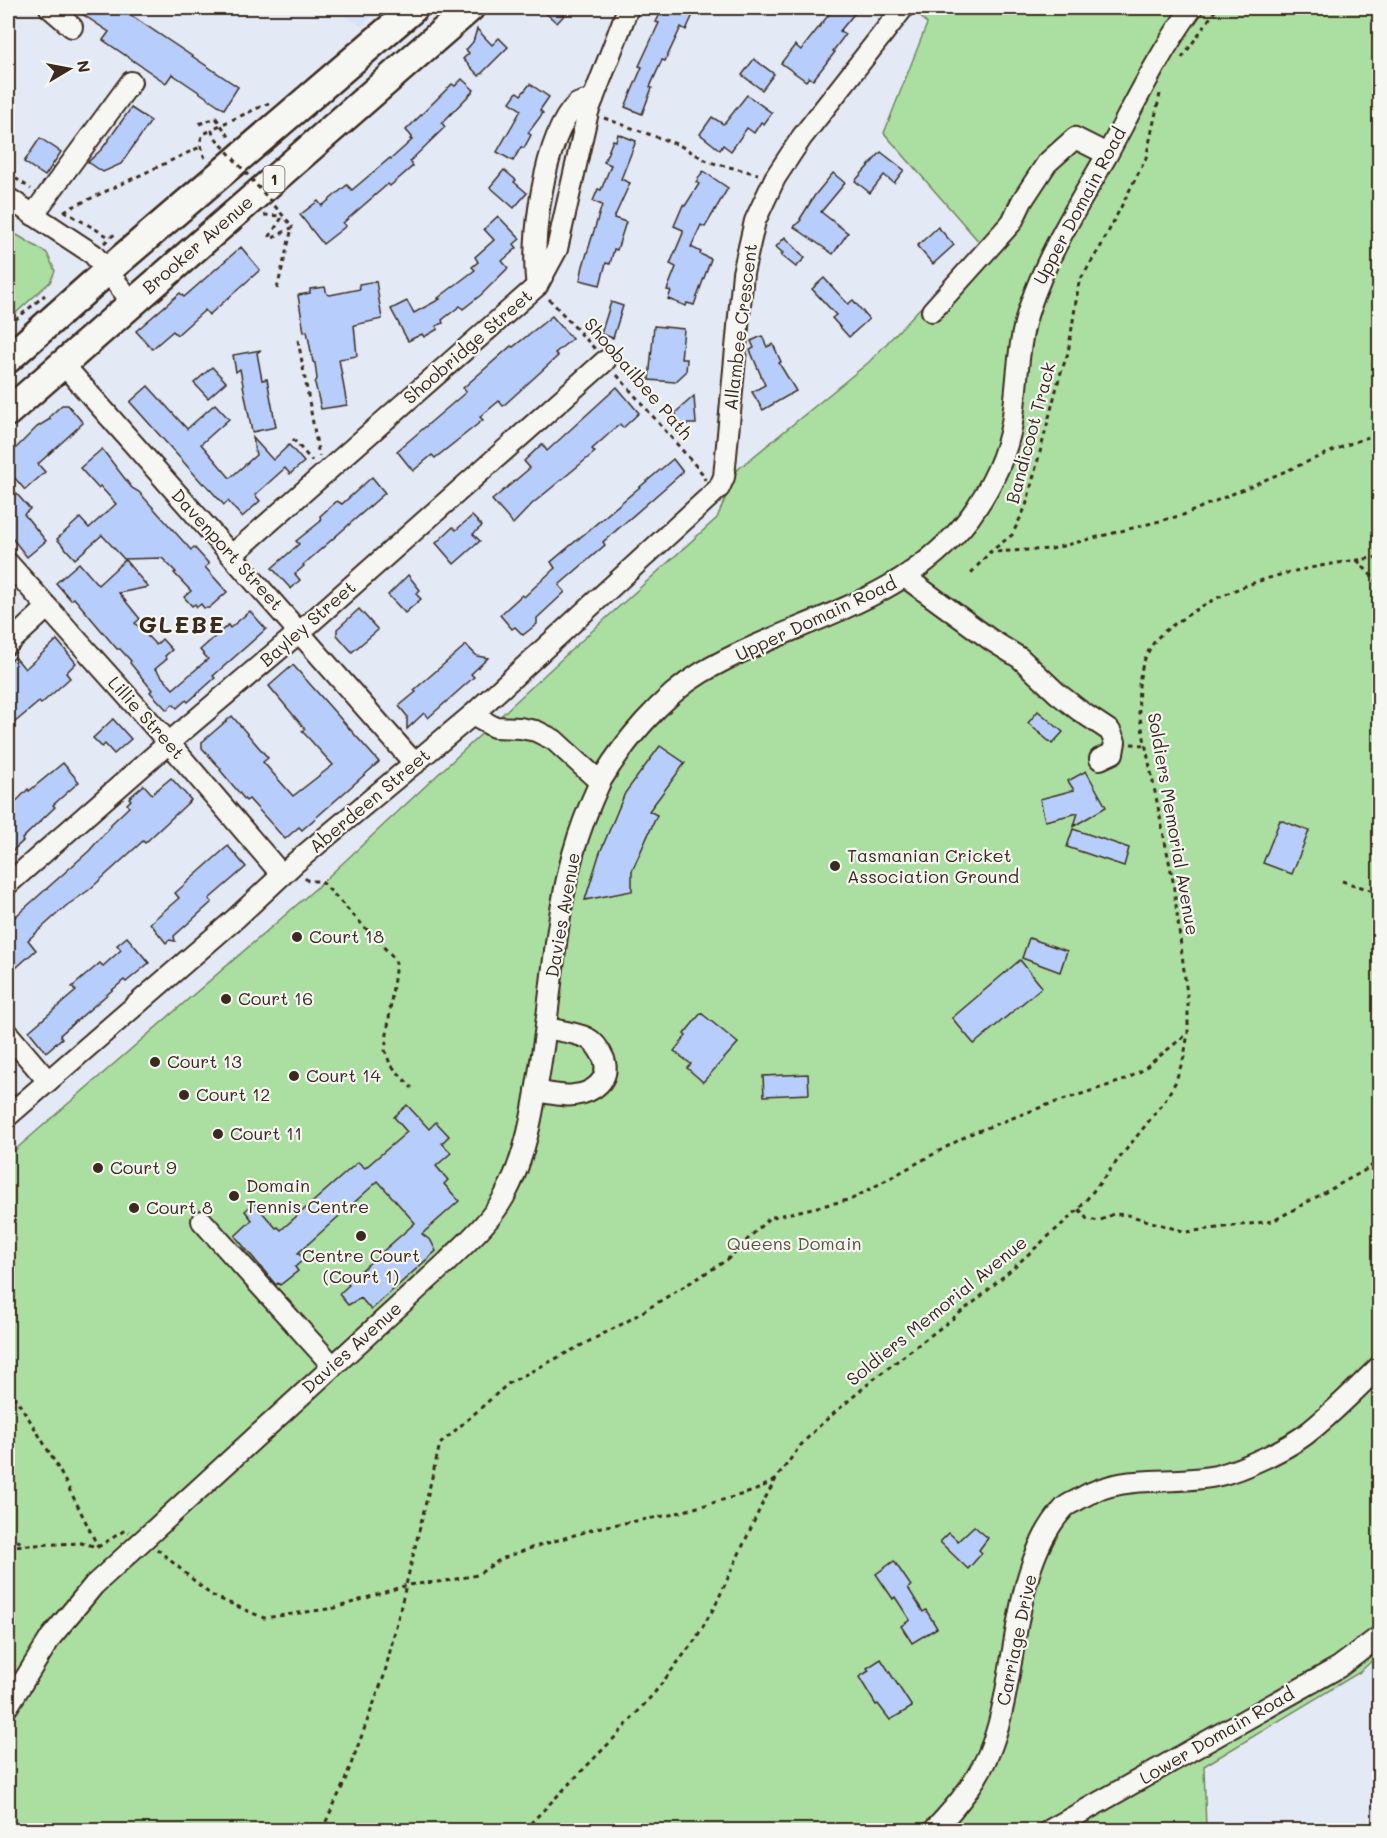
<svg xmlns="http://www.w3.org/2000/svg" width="1387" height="1838" viewBox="0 0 1387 1838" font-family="Mali,sans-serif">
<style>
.built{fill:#d6e2f7}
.green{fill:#abdfa1;stroke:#738460;stroke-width:1.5}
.building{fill:#b7cefc;stroke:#3b2a1e;stroke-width:1.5}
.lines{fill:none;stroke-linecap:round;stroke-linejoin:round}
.minor-casing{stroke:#3b2a1e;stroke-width:24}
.highway-casing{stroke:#3b2a1e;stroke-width:32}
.path{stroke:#3b2a1e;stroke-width:3;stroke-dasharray:4.5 4.5;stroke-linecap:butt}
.minor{stroke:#f6f6f2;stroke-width:20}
.highway{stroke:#f6f6f2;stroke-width:27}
.path-bridge{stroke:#3b2a1e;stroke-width:3;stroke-dasharray:4.5 4.5;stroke-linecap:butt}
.poi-dot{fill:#3b2a1e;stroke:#f6f6f2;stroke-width:2}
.labels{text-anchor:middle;stroke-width:4.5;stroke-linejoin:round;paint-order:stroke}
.shield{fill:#f6f6f2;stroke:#73675e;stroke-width:1.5}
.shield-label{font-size:16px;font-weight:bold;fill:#3b2a1e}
.street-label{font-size:18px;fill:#3b2a1e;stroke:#f6f6f2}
.poi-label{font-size:18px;fill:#3b2a1e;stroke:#f6f6f2;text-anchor:start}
.park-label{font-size:18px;fill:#57573f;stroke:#f6f6f2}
.district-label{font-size:24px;font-weight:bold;letter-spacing:1.5px;fill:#3b2a1e;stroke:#f6f6f2}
</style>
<rect width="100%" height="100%" fill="#e3eaf5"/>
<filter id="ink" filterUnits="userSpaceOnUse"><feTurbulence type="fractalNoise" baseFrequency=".0167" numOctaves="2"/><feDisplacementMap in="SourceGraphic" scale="12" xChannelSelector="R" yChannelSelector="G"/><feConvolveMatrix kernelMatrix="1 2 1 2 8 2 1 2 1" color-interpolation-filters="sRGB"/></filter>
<g filter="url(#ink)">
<!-- built -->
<polygon class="built" points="332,8 382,8 361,26"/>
<!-- green -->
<g class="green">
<polygon points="913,8 1379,8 1379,1654 1360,1672 1204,1766 1206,1830 8,1830 8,1156 315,889 581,641 717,518 737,470 869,362 981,244 884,133 927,24"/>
<polygon points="17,235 47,253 55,271 50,282 8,320 8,241"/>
</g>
<!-- building -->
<g class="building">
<polygon points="73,8 120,8 238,87 224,109 172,74 166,83 103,40 109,32"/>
<polygon points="540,8 571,8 557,23"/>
<polygon points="663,8 696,8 686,30 681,27 665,61 662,60 650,87 652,88 642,114 625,107 642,67 639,66 659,23 656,22"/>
<polygon points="834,8 859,8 840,31 845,35 833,51 835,52 813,80 809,77 806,81 781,63 795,45 801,50"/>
<polygon points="477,29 492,45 499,38 508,47 479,76 463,59 469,53 466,50 473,42"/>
<polygon points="754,59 774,74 762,90 742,75"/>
<polygon points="462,79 474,90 442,123 445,127 410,161 413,166 390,186 388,184 343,223 346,226 323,244 300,215 318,201 322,206 347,185 352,190 390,158 391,159 412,140 410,139 412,137 406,130 452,84 455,86"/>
<polygon points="530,84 549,97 540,110 543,113 528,133 531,135 524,148 521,147 513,161 497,152 521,110 510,102 517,92 521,95"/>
<polygon points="747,95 772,113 764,124 761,122 754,133 747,128 731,151 723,145 720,150 700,134 712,117 723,124 725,123"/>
<polygon points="131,108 151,121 121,164 103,172 88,162 102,149"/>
<polygon points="618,134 636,141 621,179 630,183 614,218 626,222 617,250 614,249 610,264 606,263 600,285 580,280 583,266 602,205 593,201 598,189 601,190 611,165 604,162 613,140 616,141"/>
<polygon points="40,138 61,152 45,176 24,162"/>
<polygon points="881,152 904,170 894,183 884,175 870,193 855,181"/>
<polygon points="504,170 516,180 514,182 527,193 514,208 490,187"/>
<polygon points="703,171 728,188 705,227 701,225 691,247 701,252 700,254 711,259 694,305 687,303 686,306 668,299 671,291 667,290 676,267 670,264 683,233 683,230 674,226 683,205 685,206 699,184 696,182"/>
<polygon points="833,173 845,183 821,212 848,233 833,254 794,227 801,220 800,219 815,195"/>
<polygon points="498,216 520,239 514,244 517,248 502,261 508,268 482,294 463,309 460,306 442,320 443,323 436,326 438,329 424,337 422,334 408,341 391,309 407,301 414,313 440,299 438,298 475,270 472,267 478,262 475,257 494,240 484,229"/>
<polygon points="938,227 954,245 933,264 917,246"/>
<polygon points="785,237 805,258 796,267 781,255 783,253 776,247"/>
<polygon points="241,247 260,270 209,315 205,310 177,335 173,331 152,349 136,331 180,293 184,297"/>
<polygon points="824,278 848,304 853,300 869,319 849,337 832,318 836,315 812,289"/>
<polygon points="376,281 382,319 354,325 357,356 339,359 347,405 321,409 315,383 317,379 315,363 313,362 307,331 304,332 298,295 310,293 310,289 325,287 327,294 330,295 360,289 359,284"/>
<polygon points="611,302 623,306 613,338 601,334"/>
<polygon points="552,316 572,339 555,353 558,356 503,406 499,401 480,417 483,420 435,458 432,455 413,471 397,451 466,392 463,388 511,346 513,347"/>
<polygon points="654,326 684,329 681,359 687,359 686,372 675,382 649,380"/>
<polygon points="762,336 767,347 773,344 781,362 779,363 796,391 763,410 752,392 765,385 750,350 754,348 751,341"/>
<polygon points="261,350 257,353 262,380 267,379 276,427 252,432 240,369 236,372 233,355"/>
<polygon points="212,367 226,382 208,398 194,383"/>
<polygon points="148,386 187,429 215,404 229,419 201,444 230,478 256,455 253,438 273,460 289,445 304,462 290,474 285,468 255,495 260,501 242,517 228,501 224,505 204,483 203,484 130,402"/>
<polygon points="617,387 639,413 623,428 620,424 592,449 595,452 532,504 513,524 492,500 530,468 524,461 542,444 547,451"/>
<polygon points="694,396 696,424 676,424 676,412"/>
<polygon points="62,405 68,405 83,423 38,464 45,472 25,490 8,470 8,456 37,427 50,419 50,416"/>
<polygon points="102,449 132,488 139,492 191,550 194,547 209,564 205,567 227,592 209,608 204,608 201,604 197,607 195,604 192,606 184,597 191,591 174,573 176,572 162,558 124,559 102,535 75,559 57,539 80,518 89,528 116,504 100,486 98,488 80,468"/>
<polygon points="673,459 683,472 603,542 605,545 559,585 565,592 537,618 537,624 523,635 515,627 512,629 500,615 522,595 524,597 555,568 551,562"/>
<polygon points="372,477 385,493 303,565 304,566 295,574 300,580 291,589 272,568 299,544 296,541 321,521 320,516 337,501 342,504"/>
<polygon points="8,484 30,509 24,514 46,541 27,557 8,533"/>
<polygon points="472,516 482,526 473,534 480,541 454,564 436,543 453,527 456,530"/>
<polygon points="125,560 148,587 119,593 140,619 135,623 156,645 162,639 172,650 165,656 167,659 155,669 173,689 208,659 200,650 228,625 230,628 250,611 266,629 213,676 215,678 188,702 186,700 177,708 173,704 167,710 150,692 152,690 130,663 131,661 120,649 117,649 74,598 71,600 56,583 79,563 98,585"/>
<polygon points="408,575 420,590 416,594 421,599 405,613 388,595"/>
<polygon points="359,609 378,630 352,652 337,635 337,629"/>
<polygon points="57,640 76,663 66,673 70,678 41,704 39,702 8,728 8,663 15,657 25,669"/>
<polygon points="466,645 477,656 488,658 471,674 474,677 428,718 424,713 407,729 407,716 399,706 416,692 414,690"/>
<polygon points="293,665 379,762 302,830 299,827 285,839 249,799 246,801 220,770 221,769 202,748 202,742 232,716 268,758 263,762 293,796 333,765 302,731 305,729 269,686"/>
<polygon points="1038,711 1063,732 1052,744 1028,723"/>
<polygon points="113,719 131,739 114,754 105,744 102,747 93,738"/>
<polygon points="660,746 685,763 649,811 657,815 632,871 632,891 585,900 599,855 625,793"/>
<polygon points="63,763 79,782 53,805 55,807 22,839 23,841 8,855 8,810 28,789 29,791"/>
<polygon points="1086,771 1106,807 1074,826 1078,813 1045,821 1040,799 1074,790 1068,781"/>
<polygon points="171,778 191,800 145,843 143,841 89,890 66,906 28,940 36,950 8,975 8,923 89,851 111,826 111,824 129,807 127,804 131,800 129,798 144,785 152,794"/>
<polygon points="1280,820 1309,831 1292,874 1263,863"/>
<polygon points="1073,829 1129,848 1124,866 1067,847"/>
<polygon points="228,846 246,867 209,899 212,902 174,936 175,941 169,940 166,943 150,923 179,898 175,893"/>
<polygon points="127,937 149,963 126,982 124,980 60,1035 62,1038 46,1052 29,1031 76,991 72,987 100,963 103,966 121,950 117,945"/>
<polygon points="1029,938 1067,951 1060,972 1022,958"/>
<polygon points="1020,960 1042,987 974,1044 952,1018"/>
<polygon points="701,1013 738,1043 703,1082 687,1068 691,1064 674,1051 686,1036 684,1034"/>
<polygon points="808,1074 809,1094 764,1096 763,1076"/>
<polygon points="407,1105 429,1129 436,1122 449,1136 442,1143 451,1153 436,1166 448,1180 444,1184 459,1201 422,1234 431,1241 436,1251 371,1310 361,1298 348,1305 339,1294 349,1285 347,1283 415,1223 378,1181 298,1253 304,1259 295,1267 298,1271 280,1285 278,1283 276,1285 235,1236 252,1220 245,1211 254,1203 276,1228 278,1227 281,1230 358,1162 365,1168 407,1132 394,1117"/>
<polygon points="974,1526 988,1538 979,1550 982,1553 968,1569 940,1542 949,1533 958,1541"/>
<polygon points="894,1561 911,1586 908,1588 923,1612 926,1610 937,1628 912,1643 901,1626 910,1620 895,1597 893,1599 876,1574"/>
<polygon points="881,1659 912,1707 890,1720 878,1704 876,1705 859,1677 869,1671 867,1668"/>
</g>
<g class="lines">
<defs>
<g id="minor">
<polyline points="50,8 72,27"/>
<polyline points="8,198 93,254 133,303"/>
<polyline points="33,215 131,82"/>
<path d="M537,286C530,243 544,136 576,105C580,101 588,101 593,99"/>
<polyline points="932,311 1012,222 1022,201 1047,163 1075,138 1107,154"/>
<polyline points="63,364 415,764"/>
<polyline points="232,555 537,286 557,249 588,112 628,8"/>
<polyline points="8,563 169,743 282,875"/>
<polyline points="905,577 991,640 1020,658 1057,693 1080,711 1110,731 1115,742 1113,753 1100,759"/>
<polyline points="8,644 47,608"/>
<path d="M472,715L494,727L520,728L536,731L554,740L600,782C623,743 661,697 701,673C791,620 904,605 970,517C990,489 1006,458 1012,423C1018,385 1017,343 1030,306C1048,253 1079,204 1107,155C1134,105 1159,53 1192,8"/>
<polyline points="8,884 179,734 309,624 605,361"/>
<polyline points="8,1034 48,1081"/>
<path d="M536,1091C548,1093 562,1097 574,1095C593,1093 611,1080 604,1059C600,1050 595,1042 587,1038C574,1032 559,1031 546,1028"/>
<polyline points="8,1116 235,919 296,862 472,715 719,488 724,477 743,273 755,221 775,178 802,137 903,8"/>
<polyline points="202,1221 332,1365"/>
<path d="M8,1706L51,1637L94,1585L447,1262C467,1242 490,1222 504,1197C529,1152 535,1098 543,1048C552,984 556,917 573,854C580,829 589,806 600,782"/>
<path d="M934,1830C958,1805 980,1778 992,1745C1019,1672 1010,1567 1064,1508C1068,1504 1074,1502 1079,1499C1125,1472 1167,1486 1216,1476C1242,1470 1290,1448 1310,1431C1335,1411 1357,1388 1380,1366"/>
<polyline points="1050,1830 1339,1667 1380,1636"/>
</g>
<g id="highway">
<polyline points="8,359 106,272 414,8"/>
<polyline points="8,412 470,8"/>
</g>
</defs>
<!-- minor casing -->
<use href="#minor" class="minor-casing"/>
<!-- highway casing -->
<use href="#highway" class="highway-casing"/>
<!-- path -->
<g class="path">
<polyline points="1182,58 1217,8"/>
<polyline points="1160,94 1146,158 1101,246 1079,282 1068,353 1060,375 1026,506 1012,535 990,552 1051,549 1183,515 1349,444 1380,433"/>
<polyline points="604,118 679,145 709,162 758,174"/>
<polyline points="199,124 216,118 230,138"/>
<path d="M205,158C200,148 196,133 212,131"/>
<polyline points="8,173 31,189"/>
<polyline points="64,211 200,147"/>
<polyline points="64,211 109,237"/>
<polyline points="264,215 280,216 281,219 270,236 271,239 293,227"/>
<polyline points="104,243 117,232"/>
<polyline points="277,289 292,228"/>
<polyline points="549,299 595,349"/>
<polyline points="8,326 45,295"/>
<polyline points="298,340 319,456"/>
<polyline points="617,375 702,473 705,480"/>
<polyline points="293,439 312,461"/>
<polyline points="1357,560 1380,585"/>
<polyline points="971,573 990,552"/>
<polyline points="1131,744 1144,745"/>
<polyline points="305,878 308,881 321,881 394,958 396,963 385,1050 390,1064 412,1088"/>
<polyline points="1342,881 1380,893"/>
<polyline points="1079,1209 1087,1219 1099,1221 1113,1214 1128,1215 1186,1232 1273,1221 1369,1168 1380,1159"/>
<path d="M8,1388C44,1438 71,1491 98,1547"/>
<polyline points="8,1537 25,1544"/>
<polyline points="8,1546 81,1543 98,1547 125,1530 129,1532"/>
<polyline points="157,1549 211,1595 264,1618 335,1608 407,1585 446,1581 477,1575 501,1559 528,1549 601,1527 670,1515 754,1491 775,1480"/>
<polyline points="322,1830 344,1783 384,1676 440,1444 509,1383 626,1322 727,1260 769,1218 852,1199 970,1134 1047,1105 1125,1080 1141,1071 1187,1034"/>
<path d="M524,1830L621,1731L655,1692L695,1640L715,1606L763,1502L776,1479L800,1446L818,1427L875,1378L978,1299L1079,1209L1164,1102L1175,1083L1184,1057L1188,1033V1003L1173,881L1139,713C1138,690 1138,667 1151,647C1158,634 1173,625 1185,617C1243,577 1311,566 1380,557"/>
</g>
<!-- minor -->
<use href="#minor" class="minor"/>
<!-- highway -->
<use href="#highway" class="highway"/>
<!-- path-bridge -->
<polyline class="path-bridge" points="269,103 214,128 212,131 213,135 293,227"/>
</g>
</g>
<!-- markers -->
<g class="poi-dot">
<circle cx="835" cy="866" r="6"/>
<circle cx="297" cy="937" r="6"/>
<circle cx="226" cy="999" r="6"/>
<circle cx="155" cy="1062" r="6"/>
<circle cx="294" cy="1076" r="6"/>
<circle cx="184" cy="1095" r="6"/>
<circle cx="218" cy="1134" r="6"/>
<circle cx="98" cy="1168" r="6"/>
<circle cx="234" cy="1196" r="6"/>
<circle cx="134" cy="1208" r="6"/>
<circle cx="361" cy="1236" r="6"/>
</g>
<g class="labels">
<!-- shield labels -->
<rect class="shield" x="263.5" y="166" width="21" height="26" rx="4.5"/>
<g class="shield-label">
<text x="274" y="185">1</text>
</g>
<!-- street labels -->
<g class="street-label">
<text transform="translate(1080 206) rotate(-62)" y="6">Upper Domain Road</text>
<text transform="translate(198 245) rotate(-41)" y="6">Brooker Avenue</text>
<text transform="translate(741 327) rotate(-83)" y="6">Allambee Crescent</text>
<text transform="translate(468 347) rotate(-41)" y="6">Shoobridge Street</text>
<text transform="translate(638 379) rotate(49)" y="6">Shoobailbee Path</text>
<text transform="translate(1031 433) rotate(-75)" y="6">Bandicoot Track</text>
<text transform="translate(227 550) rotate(48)" y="6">Davenport Street</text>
<text transform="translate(816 619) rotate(-25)" y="6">Upper Domain Road</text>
<text transform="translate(308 624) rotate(-41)" y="6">Bayley Street</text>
<text transform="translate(146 718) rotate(48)" y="6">Lillie Street</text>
<text transform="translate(370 801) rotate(-40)" y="6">Aberdeen Street</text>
<text transform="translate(1173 824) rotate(80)" y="6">Soldiers Memorial Avenue</text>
<text transform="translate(563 915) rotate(-80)" y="6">Davies Avenue</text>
<text transform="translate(937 1311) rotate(-39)" y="6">Soldiers Memorial Avenue</text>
<text transform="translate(352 1348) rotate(-42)" y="6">Davies Avenue</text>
<text transform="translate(1017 1640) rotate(-78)" y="6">Carriage Drive</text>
<text transform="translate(1217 1736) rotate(-30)" y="6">Lower Domain Road</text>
</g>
<!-- poi labels -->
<g class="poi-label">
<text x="847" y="862">Tasmanian Cricket<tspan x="847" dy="21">Association Ground</tspan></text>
<text x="309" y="943">Court 18</text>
<text x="238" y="1005">Court 16</text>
<text x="167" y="1068">Court 13</text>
<text x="306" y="1082">Court 14</text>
<text x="196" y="1101">Court 12</text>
<text x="230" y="1140">Court 11</text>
<text x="110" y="1174">Court 9</text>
<text x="246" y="1192">Domain<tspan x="246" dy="21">Tennis Centre</tspan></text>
<text x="146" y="1214">Court 8</text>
<text x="361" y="1262" text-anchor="middle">Centre Court<tspan x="361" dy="21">(Court 1)</tspan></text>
</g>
<!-- park labels -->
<g class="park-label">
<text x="794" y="1250">Queens Domain</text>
</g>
<!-- district labels -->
<g class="district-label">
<text x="182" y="633">GLEBE</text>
</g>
</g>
<!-- margin -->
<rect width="1387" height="1838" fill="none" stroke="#f6f6f2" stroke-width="30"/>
<rect x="15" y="15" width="1357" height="1808" fill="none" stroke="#3b2a1e" stroke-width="2" filter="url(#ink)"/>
<!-- north arrow -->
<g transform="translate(69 69) rotate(80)" stroke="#f6f6f2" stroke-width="4.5" paint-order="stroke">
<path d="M0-4.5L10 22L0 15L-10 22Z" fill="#3b2a1e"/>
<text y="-9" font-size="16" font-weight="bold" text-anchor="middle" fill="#3b2a1e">N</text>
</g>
</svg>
